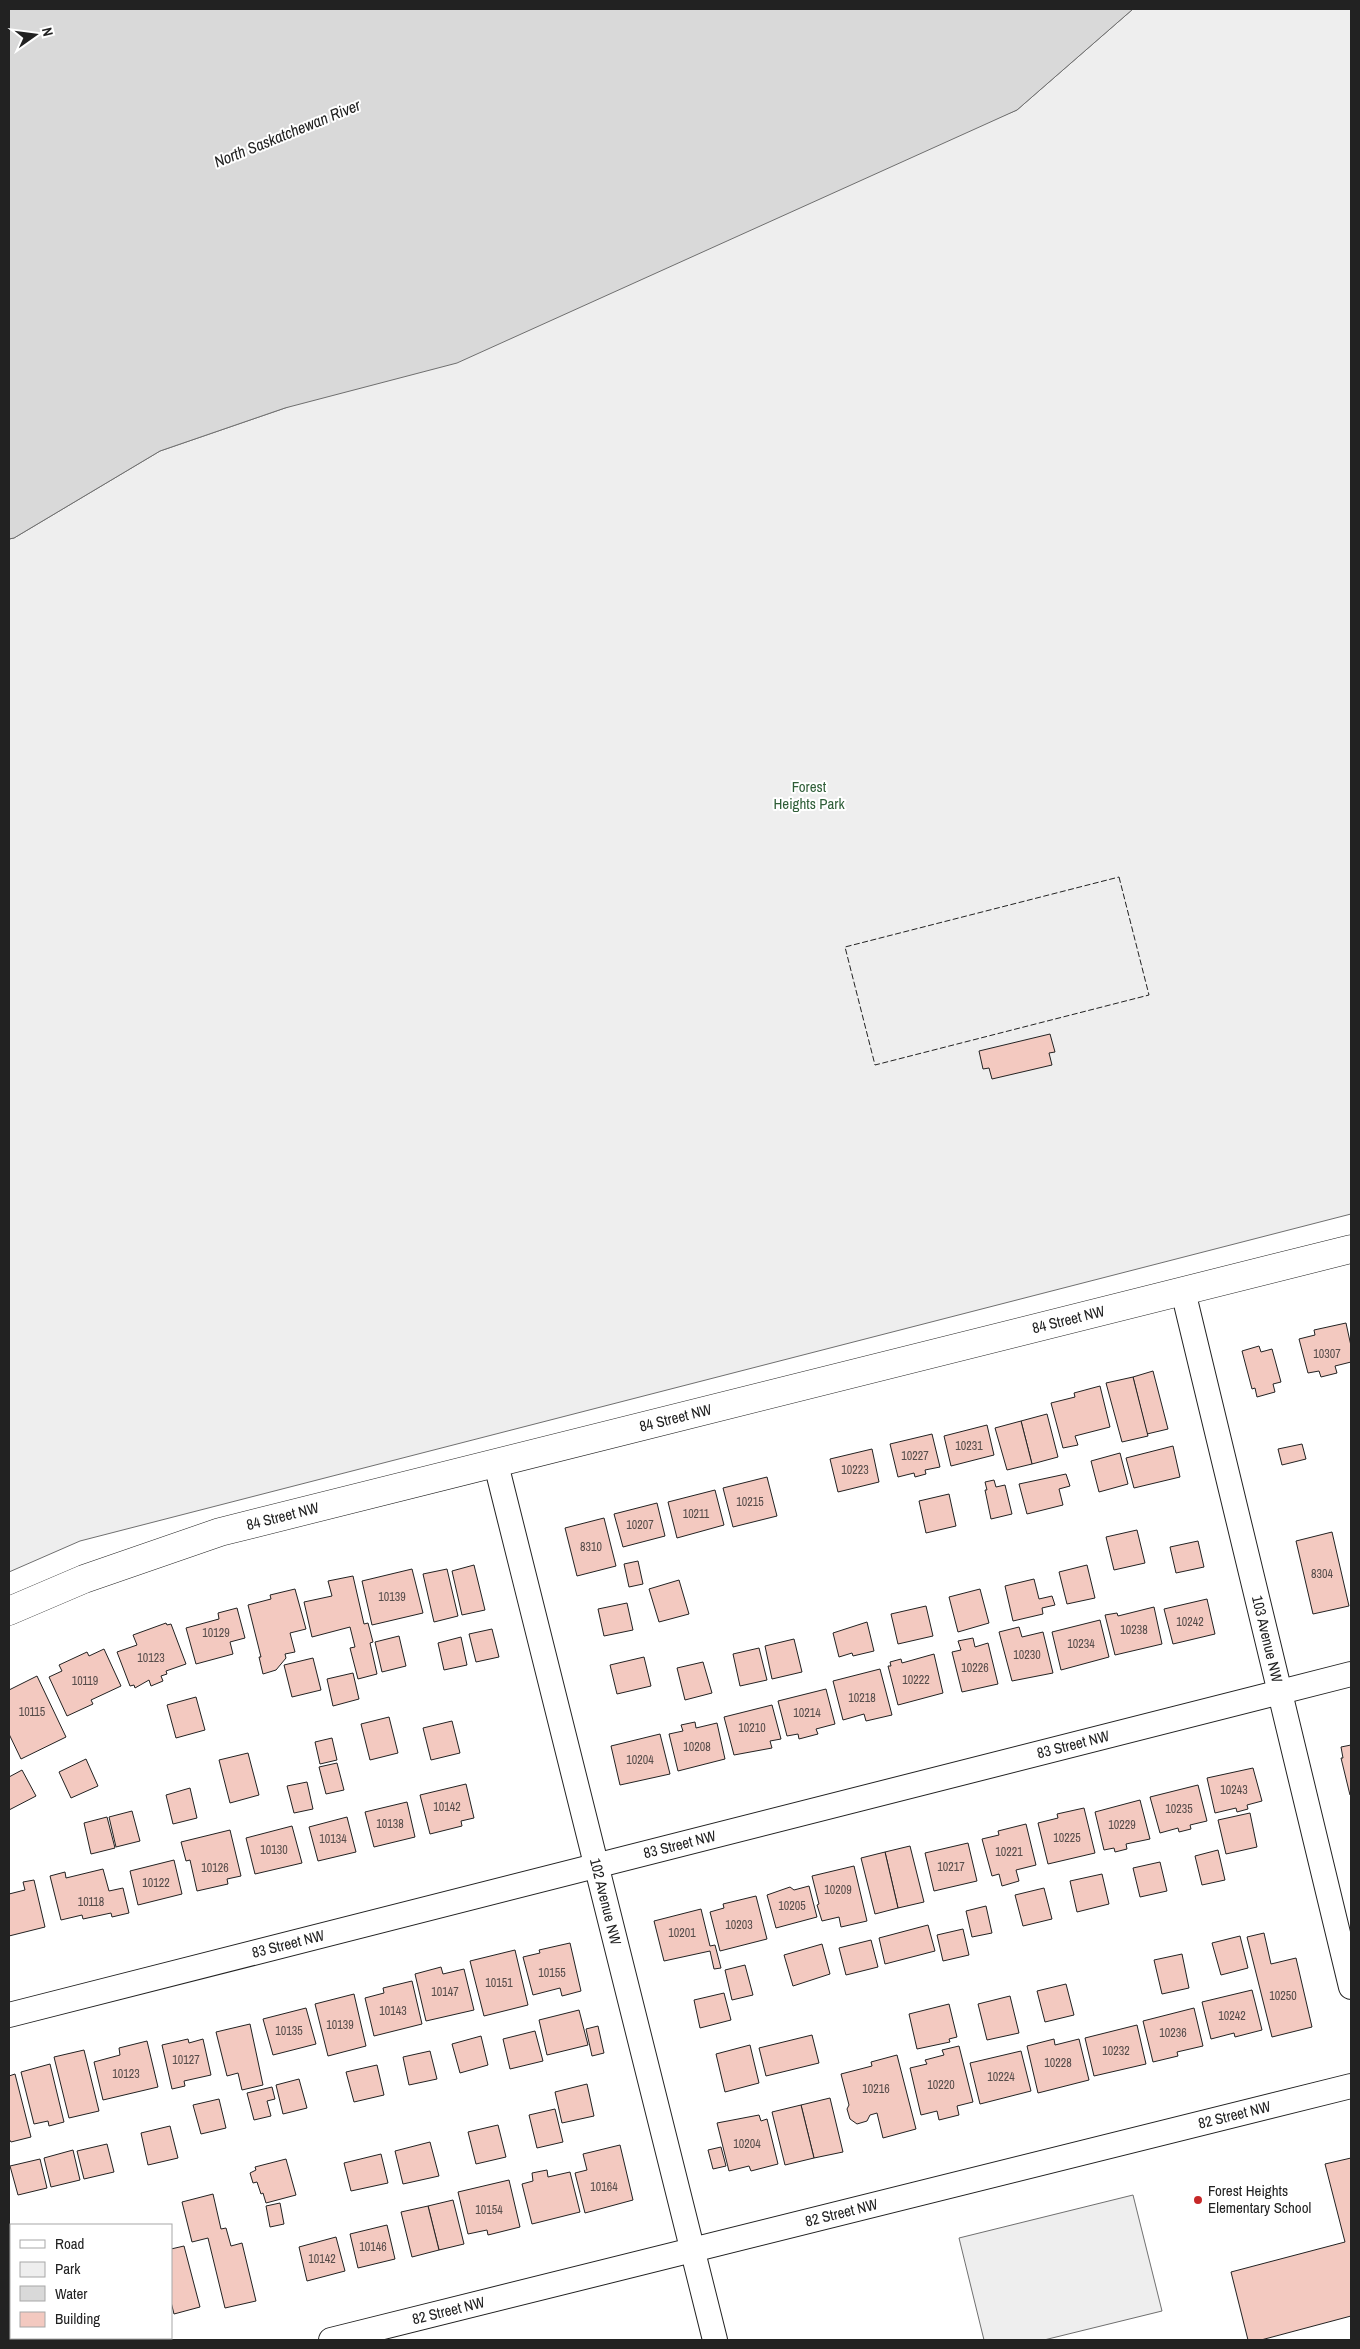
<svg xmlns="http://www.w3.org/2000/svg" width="1360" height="2349" viewBox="0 0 1360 2349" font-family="'Archivo Narrow',sans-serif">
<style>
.green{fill:#eee;stroke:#6f6f6f}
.water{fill:#d9d9d9;stroke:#6f6f6f}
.building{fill:#f3c9c0;stroke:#222}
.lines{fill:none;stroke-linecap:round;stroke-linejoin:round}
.street-casing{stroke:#222;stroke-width:26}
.secondary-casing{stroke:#222;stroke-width:29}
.street{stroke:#fff;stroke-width:24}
.secondary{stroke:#fff;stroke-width:28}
.fence{stroke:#222;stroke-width:1;stroke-dasharray:6 2.5;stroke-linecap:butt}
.poi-dot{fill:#c62828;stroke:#fff;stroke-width:2}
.labels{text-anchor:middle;stroke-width:4;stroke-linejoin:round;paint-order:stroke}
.number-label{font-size:12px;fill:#564c4a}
.park-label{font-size:15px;fill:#2f5e38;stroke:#fff}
.street-label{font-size:15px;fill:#222;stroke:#fff}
.poi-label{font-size:15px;fill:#222;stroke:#fff;text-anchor:start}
.water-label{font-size:16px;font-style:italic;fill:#222;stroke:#fff}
</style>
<rect width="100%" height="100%" fill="#fff"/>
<!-- green -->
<g class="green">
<polygon points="1133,9 1351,9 1351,1214 80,1541 9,1572 9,539 14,538 160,451 285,408 1017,110"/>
<polygon points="1133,2195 1162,2311 1044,2340 984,2340 959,2238"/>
</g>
<!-- water -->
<polygon class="water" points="9,9 1133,9 1017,110 457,363 285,408 160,451 14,538 9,539"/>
<!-- building -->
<g class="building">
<polygon points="1050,1034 1055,1052 1049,1053 1052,1065 992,1079 989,1068 983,1069 979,1051"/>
<polygon points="1346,1323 1351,1346 1351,1362 1335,1366 1337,1373 1321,1377 1319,1371 1308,1373 1299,1339 1315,1335 1314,1330"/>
<polygon points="1259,1346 1261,1352 1272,1349 1281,1382 1273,1384 1275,1392 1257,1397 1255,1388 1252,1389 1242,1351"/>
<polygon points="1153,1371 1168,1429 1147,1434 1133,1377"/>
<polygon points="1133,1377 1148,1436 1122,1442 1106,1383"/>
<polygon points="1100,1386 1110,1427 1075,1436 1078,1445 1063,1448 1051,1403 1075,1397 1074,1393"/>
<polygon points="1047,1414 1058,1457 1032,1464 1021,1421"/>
<polygon points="1021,1421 1032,1464 1007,1470 995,1428"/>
<polygon points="987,1425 994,1455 951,1466 944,1436"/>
<polygon points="932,1434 940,1467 925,1470 926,1474 915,1477 914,1473 898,1477 890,1444"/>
<polygon points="1302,1444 1306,1459 1282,1465 1278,1449"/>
<polygon points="1173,1446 1180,1477 1134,1488 1126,1458"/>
<polygon points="872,1449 879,1482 838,1492 830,1459"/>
<polygon points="1120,1453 1128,1484 1099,1492 1091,1461"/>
<polygon points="1066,1474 1070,1486 1059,1489 1063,1505 1027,1514 1019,1484"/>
<polygon points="767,1477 777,1516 733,1527 723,1488"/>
<polygon points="994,1480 996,1487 1005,1485 1012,1514 991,1519 985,1490 987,1490 985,1482"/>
<polygon points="715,1490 724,1525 677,1538 668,1502"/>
<polygon points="949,1494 956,1526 926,1533 919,1501"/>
<polygon points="657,1503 665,1536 623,1547 614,1514"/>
<polygon points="604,1518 616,1566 577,1576 565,1528"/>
<polygon points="1137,1530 1145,1563 1114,1570 1106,1537"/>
<polygon points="1332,1532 1349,1606 1313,1614 1296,1541"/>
<polygon points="1198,1541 1204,1567 1176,1573 1170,1547"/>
<polygon points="638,1561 643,1584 629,1587 624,1564"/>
<polygon points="474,1565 485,1610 462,1615 452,1571"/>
<polygon points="1087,1565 1095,1598 1067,1604 1059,1572"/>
<polygon points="412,1569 423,1613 372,1625 362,1581"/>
<polygon points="447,1569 458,1616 434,1622 423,1574"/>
<polygon points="353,1576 364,1624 368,1623 373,1642 370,1643 377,1674 358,1679 350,1648 355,1647 350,1627 312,1637 304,1602 332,1596 328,1581"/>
<polygon points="1034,1579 1039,1599 1052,1596 1055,1605 1042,1608 1043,1614 1013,1621 1005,1586"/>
<polygon points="679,1580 689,1614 659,1622 649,1589"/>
<polygon points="295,1589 306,1629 290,1633 295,1652 285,1654 286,1658 276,1670 263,1674 259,1657 261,1657 248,1605 271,1599 270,1595"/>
<polygon points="980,1589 989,1623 958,1632 949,1597"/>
<polygon points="1207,1599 1215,1634 1173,1644 1164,1609"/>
<polygon points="627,1603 633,1630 604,1636 598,1609"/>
<polygon points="926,1606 933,1636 898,1644 891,1614"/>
<polygon points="1154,1607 1162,1644 1115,1655 1105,1615 1117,1613 1118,1616"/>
<polygon points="237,1608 245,1638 230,1642 233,1654 196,1664 186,1628 219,1619 218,1613"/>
<polygon points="1100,1620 1109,1657 1061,1670 1052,1632"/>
<polygon points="867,1622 874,1651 853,1656 852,1653 839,1657 833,1633"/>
<polygon points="166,1623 167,1625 171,1624 186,1664 166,1671 167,1674 161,1676 163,1681 151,1686 149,1680 135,1688 134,1685 130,1686 117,1652 137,1645 133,1635"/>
<polygon points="1019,1627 1022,1637 1043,1632 1053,1673 1012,1681 999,1632"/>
<polygon points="492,1629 499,1657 476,1662 469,1634"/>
<polygon points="399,1636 406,1666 382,1672 375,1642"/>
<polygon points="461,1637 467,1665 444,1670 438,1643"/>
<polygon points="973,1638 975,1647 988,1643 998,1684 962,1692 952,1652 961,1650 958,1641"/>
<polygon points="794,1639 802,1672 772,1679 765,1646"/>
<polygon points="759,1648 767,1680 740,1686 733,1654"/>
<polygon points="104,1649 121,1686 91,1700 93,1704 67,1716 49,1677 62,1671 59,1665 87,1652 89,1656"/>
<polygon points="934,1654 943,1693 898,1705 888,1666 891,1666 890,1662 901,1659 902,1663"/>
<polygon points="644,1657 651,1686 617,1694 610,1665"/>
<polygon points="313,1658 321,1690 292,1697 284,1665"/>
<polygon points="703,1662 712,1693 685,1700 677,1668"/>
<polygon points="880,1669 892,1715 866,1721 864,1714 843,1720 833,1681"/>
<polygon points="353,1673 359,1699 333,1706 327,1679"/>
<polygon points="37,1676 66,1737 21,1759 9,1734 9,1690"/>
<polygon points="826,1689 835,1724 816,1729 818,1734 799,1739 798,1734 787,1736 778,1701"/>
<polygon points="196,1697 205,1730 176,1738 167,1705"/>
<polygon points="772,1705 781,1739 770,1741 772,1748 734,1755 724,1717"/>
<polygon points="389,1717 398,1753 370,1760 361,1724"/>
<polygon points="452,1721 460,1753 431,1760 423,1728"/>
<polygon points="695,1722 696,1728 717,1723 725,1759 678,1771 669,1734 683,1731 681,1725"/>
<polygon points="660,1734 670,1774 620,1785 611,1746"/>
<polygon points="332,1738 337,1760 320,1764 315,1742"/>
<polygon points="1351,1745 1351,1795 1350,1795 1341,1758 1343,1758 1341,1747"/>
<polygon points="248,1753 259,1795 230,1803 219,1760"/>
<polygon points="86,1759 98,1786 71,1798 59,1772"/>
<polygon points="337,1763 344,1790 326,1794 319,1767"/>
<polygon points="1253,1768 1262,1801 1247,1805 1248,1809 1237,1812 1236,1808 1215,1813 1207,1778"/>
<polygon points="22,1770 36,1796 9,1810 9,1777"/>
<polygon points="307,1782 313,1809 294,1813 287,1786"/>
<polygon points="466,1784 474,1818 461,1821 462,1826 430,1834 420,1795"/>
<polygon points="1198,1785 1207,1821 1190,1825 1191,1829 1179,1832 1178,1828 1160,1833 1150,1797"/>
<polygon points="190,1788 197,1818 173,1824 166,1795"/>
<polygon points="1140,1800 1150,1839 1126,1844 1127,1849 1115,1852 1114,1848 1104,1850 1095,1812"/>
<polygon points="407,1802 415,1837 374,1847 365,1812"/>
<polygon points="1084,1808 1095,1853 1048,1864 1038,1823 1058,1818 1057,1814"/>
<polygon points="132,1811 140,1841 116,1847 109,1817"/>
<polygon points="1250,1813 1257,1847 1226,1854 1218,1820"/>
<polygon points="107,1817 115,1848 91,1854 84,1823"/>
<polygon points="347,1817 356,1852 318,1861 309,1827"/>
<polygon points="1026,1824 1036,1865 1016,1870 1019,1881 1002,1886 999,1874 992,1876 982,1839 999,1835 998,1831"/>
<polygon points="292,1826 302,1863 255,1874 246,1838"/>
<polygon points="230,1830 241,1876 227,1879 228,1884 197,1891 190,1860 186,1861 181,1842"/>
<polygon points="968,1843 977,1881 934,1891 925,1853"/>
<polygon points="910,1846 924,1902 898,1908 885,1852"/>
<polygon points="1218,1850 1225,1880 1202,1885 1195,1856"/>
<polygon points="885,1852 898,1908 875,1914 861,1858"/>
<polygon points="174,1860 182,1894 138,1905 130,1871"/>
<polygon points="1160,1862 1167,1891 1140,1897 1133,1868"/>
<polygon points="854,1866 867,1921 841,1927 839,1917 822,1921 817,1905 819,1904 812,1876"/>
<polygon points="103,1869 109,1891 123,1888 129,1913 112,1917 111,1913 83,1919 82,1915 61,1920 50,1876 65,1872 66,1878"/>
<polygon points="1102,1874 1109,1904 1077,1912 1070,1881"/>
<polygon points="34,1880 45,1927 9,1936 9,1894 25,1890 23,1882"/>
<polygon points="809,1886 817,1917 776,1928 767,1895 790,1887 794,1890"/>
<polygon points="1044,1888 1052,1919 1023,1926 1015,1895"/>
<polygon points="756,1896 767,1939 720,1951 710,1912 724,1908 723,1904"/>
<polygon points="986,1906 992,1933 972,1937 966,1911"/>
<polygon points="701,1909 710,1946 715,1945 721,1968 714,1969 710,1951 664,1961 654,1921"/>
<polygon points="928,1925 935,1951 885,1964 879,1938"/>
<polygon points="963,1929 969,1955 943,1961 937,1935"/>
<polygon points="1264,1933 1271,1964 1296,1958 1312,2027 1272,2037 1247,1937"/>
<polygon points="1240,1936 1248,1968 1221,1975 1212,1943"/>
<polygon points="871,1940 878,1967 846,1975 839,1948"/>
<polygon points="570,1943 581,1991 562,1996 560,1988 533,1995 523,1957 540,1953 539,1950"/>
<polygon points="822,1944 830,1974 793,1986 784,1955"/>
<polygon points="515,1950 528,2005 484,2016 470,1961"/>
<polygon points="1182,1954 1189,1988 1162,1994 1154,1960"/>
<polygon points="745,1965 753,1995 732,2000 725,1970"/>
<polygon points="441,1967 443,1974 464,1969 474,2010 426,2021 415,1974"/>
<polygon points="412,1981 422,2024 374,2036 365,1998 384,1993 383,1988"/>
<polygon points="1066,1984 1074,2015 1045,2022 1037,1991"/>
<polygon points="1252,1990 1262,2030 1235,2037 1234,2033 1211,2039 1202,2002"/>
<polygon points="724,1993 731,2020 700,2028 694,2000"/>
<polygon points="354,1994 366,2046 328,2056 315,2004"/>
<polygon points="1010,1996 1019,2033 987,2040 978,2004"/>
<polygon points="949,2004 957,2037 949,2039 950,2042 917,2049 909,2014"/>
<polygon points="306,2008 316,2044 273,2055 263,2019"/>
<polygon points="1194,2008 1203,2046 1177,2052 1178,2056 1153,2062 1143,2021"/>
<polygon points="579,2010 588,2045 547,2055 539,2020"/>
<polygon points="250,2024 263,2085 242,2090 238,2073 227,2076 216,2032"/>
<polygon points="1137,2025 1146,2064 1094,2076 1085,2038"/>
<polygon points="598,2026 604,2053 592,2056 586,2029"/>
<polygon points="535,2031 543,2061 510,2069 503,2039"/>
<polygon points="812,2035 819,2063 766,2076 759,2048"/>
<polygon points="481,2036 488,2065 460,2073 452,2044"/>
<polygon points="188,2039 189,2043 203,2039 211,2075 184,2081 185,2086 172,2089 162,2045"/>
<polygon points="1054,2039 1055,2045 1079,2039 1089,2080 1038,2093 1027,2046"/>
<polygon points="147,2041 158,2087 103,2100 94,2062 120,2055 119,2048"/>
<polygon points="750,2045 759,2083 725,2092 716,2054"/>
<polygon points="959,2046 973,2102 957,2106 959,2115 939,2120 937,2111 921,2115 910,2068 927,2064 925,2060 944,2055 942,2050"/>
<polygon points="84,2050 99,2111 69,2118 54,2057"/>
<polygon points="430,2051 437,2079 409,2085 403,2057"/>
<polygon points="1021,2051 1031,2091 980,2104 970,2063"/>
<polygon points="897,2055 916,2129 883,2138 877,2113 870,2115 867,2121 857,2124 850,2119 847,2109 849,2105 841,2074 872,2066 871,2062"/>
<polygon points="50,2064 64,2122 49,2126 48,2121 34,2124 21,2072"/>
<polygon points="377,2065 384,2095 354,2102 346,2072"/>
<polygon points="15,2074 31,2137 11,2142 9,2139 9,2076"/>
<polygon points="299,2079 307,2108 283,2114 276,2085"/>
<polygon points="587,2084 594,2116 562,2123 555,2092"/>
<polygon points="272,2087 275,2099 267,2101 271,2116 254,2120 247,2093"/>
<polygon points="830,2098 843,2152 814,2158 801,2105"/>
<polygon points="219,2099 226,2128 201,2134 193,2105"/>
<polygon points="801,2105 814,2158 785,2165 772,2112"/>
<polygon points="555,2109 563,2142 537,2148 529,2115"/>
<polygon points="759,2115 761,2121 767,2119 778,2164 751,2171 749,2166 729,2171 717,2123"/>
<polygon points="498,2125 506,2157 476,2164 468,2132"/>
<polygon points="170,2126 178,2158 148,2165 141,2133"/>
<polygon points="430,2142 439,2176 403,2184 395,2151"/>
<polygon points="107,2144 114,2172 84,2179 77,2151"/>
<polygon points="620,2145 633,2200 585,2213 575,2173 587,2170 583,2154"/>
<polygon points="721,2147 726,2166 713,2169 708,2150"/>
<polygon points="73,2150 80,2180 51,2187 44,2158"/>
<polygon points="381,2154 388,2183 351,2191 344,2163"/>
<polygon points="1351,2158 1351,2316 1261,2340 1248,2340 1231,2272 1345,2242 1325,2164"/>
<polygon points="40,2159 47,2188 18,2195 10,2166"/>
<polygon points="286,2159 296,2195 266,2203 263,2193 261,2194 257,2182 253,2183 250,2173 256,2170 255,2167"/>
<polygon points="547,2170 548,2177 570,2172 580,2212 532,2224 522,2184 533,2181 532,2173"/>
<polygon points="509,2180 520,2227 488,2235 487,2230 468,2234 458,2192"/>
<polygon points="213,2194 221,2229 226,2228 231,2246 242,2243 256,2301 225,2308 208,2238 192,2242 182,2202"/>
<polygon points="453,2200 464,2244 439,2250 428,2206"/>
<polygon points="280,2203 284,2224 270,2227 266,2206"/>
<polygon points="428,2206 439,2250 412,2257 401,2212"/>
<polygon points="387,2225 395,2259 358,2268 350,2234"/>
<polygon points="336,2237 345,2271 307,2281 299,2247"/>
<polygon points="184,2246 200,2307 174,2314 171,2302 171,2249"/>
</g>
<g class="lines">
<defs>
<g id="street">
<path id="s1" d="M1183,1291L1351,1987"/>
<path id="s2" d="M496,1464L715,2340"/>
<path id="s3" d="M9,2015L1351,1674"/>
<path id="s4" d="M331,2340L1351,2086"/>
</g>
<g id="secondary">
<path id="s5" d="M9,1611L84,1579L220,1532L1351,1249"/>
</g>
</defs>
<!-- street casing -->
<use href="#street" class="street-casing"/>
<!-- secondary casing -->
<use href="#secondary" class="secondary-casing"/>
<!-- street -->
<use href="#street" class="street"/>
<!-- secondary -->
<use href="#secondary" class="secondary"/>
<!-- fence -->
<polygon class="fence" points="1119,877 1149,995 875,1065 845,947"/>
</g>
<!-- markers -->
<circle class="poi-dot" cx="1198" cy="2200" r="5"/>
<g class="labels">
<!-- number labels -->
<g class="number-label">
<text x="1327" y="1358">10307</text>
<text x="969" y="1450">10231</text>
<text x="915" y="1460">10227</text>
<text x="855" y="1474">10223</text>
<text x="750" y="1506">10215</text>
<text x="696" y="1518">10211</text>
<text x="640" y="1529">10207</text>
<text x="591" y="1551">8310</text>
<text x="1322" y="1578">8304</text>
<text x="392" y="1601">10139</text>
<text x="1190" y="1626">10242</text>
<text x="1134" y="1634">10238</text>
<text x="216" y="1637">10129</text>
<text x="1081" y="1648">10234</text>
<text x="1027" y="1659">10230</text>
<text x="151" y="1662">10123</text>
<text x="975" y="1672">10226</text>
<text x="916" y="1684">10222</text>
<text x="85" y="1685">10119</text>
<text x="862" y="1702">10218</text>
<text x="32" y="1716">10115</text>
<text x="807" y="1717">10214</text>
<text x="752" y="1732">10210</text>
<text x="697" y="1751">10208</text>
<text x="640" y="1764">10204</text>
<text x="1234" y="1794">10243</text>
<text x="447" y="1811">10142</text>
<text x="1179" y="1813">10235</text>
<text x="390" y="1828">10138</text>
<text x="1122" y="1829">10229</text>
<text x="1067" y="1842">10225</text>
<text x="333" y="1843">10134</text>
<text x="274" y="1854">10130</text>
<text x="1009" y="1856">10221</text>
<text x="951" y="1871">10217</text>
<text x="215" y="1872">10126</text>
<text x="156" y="1887">10122</text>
<text x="838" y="1894">10209</text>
<text x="91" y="1906">10118</text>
<text x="792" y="1910">10205</text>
<text x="739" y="1929">10203</text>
<text x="682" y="1937">10201</text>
<text x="552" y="1977">10155</text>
<text x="499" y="1987">10151</text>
<text x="445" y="1996">10147</text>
<text x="1283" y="2000">10250</text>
<text x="393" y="2015">10143</text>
<text x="1232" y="2020">10242</text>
<text x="340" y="2029">10139</text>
<text x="289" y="2035">10135</text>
<text x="1173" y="2037">10236</text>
<text x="1116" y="2055">10232</text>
<text x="186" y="2064">10127</text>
<text x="1058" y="2067">10228</text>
<text x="126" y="2078">10123</text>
<text x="1001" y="2081">10224</text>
<text x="941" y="2089">10220</text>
<text x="876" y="2093">10216</text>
<text x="747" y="2148">10204</text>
<text x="604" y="2191">10164</text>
<text x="489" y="2214">10154</text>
<text x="373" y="2251">10146</text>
<text x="322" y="2263">10142</text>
</g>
<!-- park labels -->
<g class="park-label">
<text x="809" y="792">Forest<tspan x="809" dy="17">Heights Park</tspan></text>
</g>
<!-- street labels -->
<g class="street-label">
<text dy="5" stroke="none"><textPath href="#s5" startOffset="1100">84 Street NW</textPath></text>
<text dy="5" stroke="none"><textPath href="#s5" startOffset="695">84 Street NW</textPath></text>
<text dy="5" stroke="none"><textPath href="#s5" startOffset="290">84 Street NW</textPath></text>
<text dy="5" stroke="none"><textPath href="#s1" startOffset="358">103 Avenue NW</textPath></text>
<text dy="5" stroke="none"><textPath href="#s3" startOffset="1098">83 Street NW</textPath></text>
<text dy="5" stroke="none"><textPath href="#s3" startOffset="692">83 Street NW</textPath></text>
<text dy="5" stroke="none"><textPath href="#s2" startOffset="451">102 Avenue NW</textPath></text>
<text dy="5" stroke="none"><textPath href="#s3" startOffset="288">83 Street NW</textPath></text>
<text dy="5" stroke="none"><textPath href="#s4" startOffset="931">82 Street NW</textPath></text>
<text dy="5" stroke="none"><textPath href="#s4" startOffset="526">82 Street NW</textPath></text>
<text dy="5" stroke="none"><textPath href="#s4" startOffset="121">82 Street NW</textPath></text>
</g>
<!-- poi labels -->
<g class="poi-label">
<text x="1208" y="2196">Forest Heights<tspan x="1208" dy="17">Elementary School</tspan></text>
</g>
<!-- water labels -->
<g class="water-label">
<text transform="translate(287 133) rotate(-22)" y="6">North Saskatchewan River</text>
</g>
</g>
<!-- border -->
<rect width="1360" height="2349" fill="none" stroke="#222222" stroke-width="20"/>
<!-- legend -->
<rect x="10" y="2224" width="162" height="115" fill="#ffffff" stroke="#a7a7a7"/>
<rect x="20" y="2240" width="25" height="8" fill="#ffffff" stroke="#a7a7a7"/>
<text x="55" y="2249" font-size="15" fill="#222222">Road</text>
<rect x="20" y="2262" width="25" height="15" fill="#eeeeee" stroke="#a7a7a7"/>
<text x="55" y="2274" font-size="15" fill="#222222">Park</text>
<rect x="20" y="2286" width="25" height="15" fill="#d9d9d9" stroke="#a7a7a7"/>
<text x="55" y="2299" font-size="15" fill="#222222">Water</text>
<rect x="20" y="2312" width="25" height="15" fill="#f3c9c0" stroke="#a7a7a7"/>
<text x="55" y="2324" font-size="15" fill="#222222">Building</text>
<!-- north arrow -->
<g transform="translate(35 35) rotate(76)" stroke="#ffffff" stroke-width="4" paint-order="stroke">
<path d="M0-4L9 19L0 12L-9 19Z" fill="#222222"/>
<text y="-8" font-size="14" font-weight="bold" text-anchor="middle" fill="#222222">N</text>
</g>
</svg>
